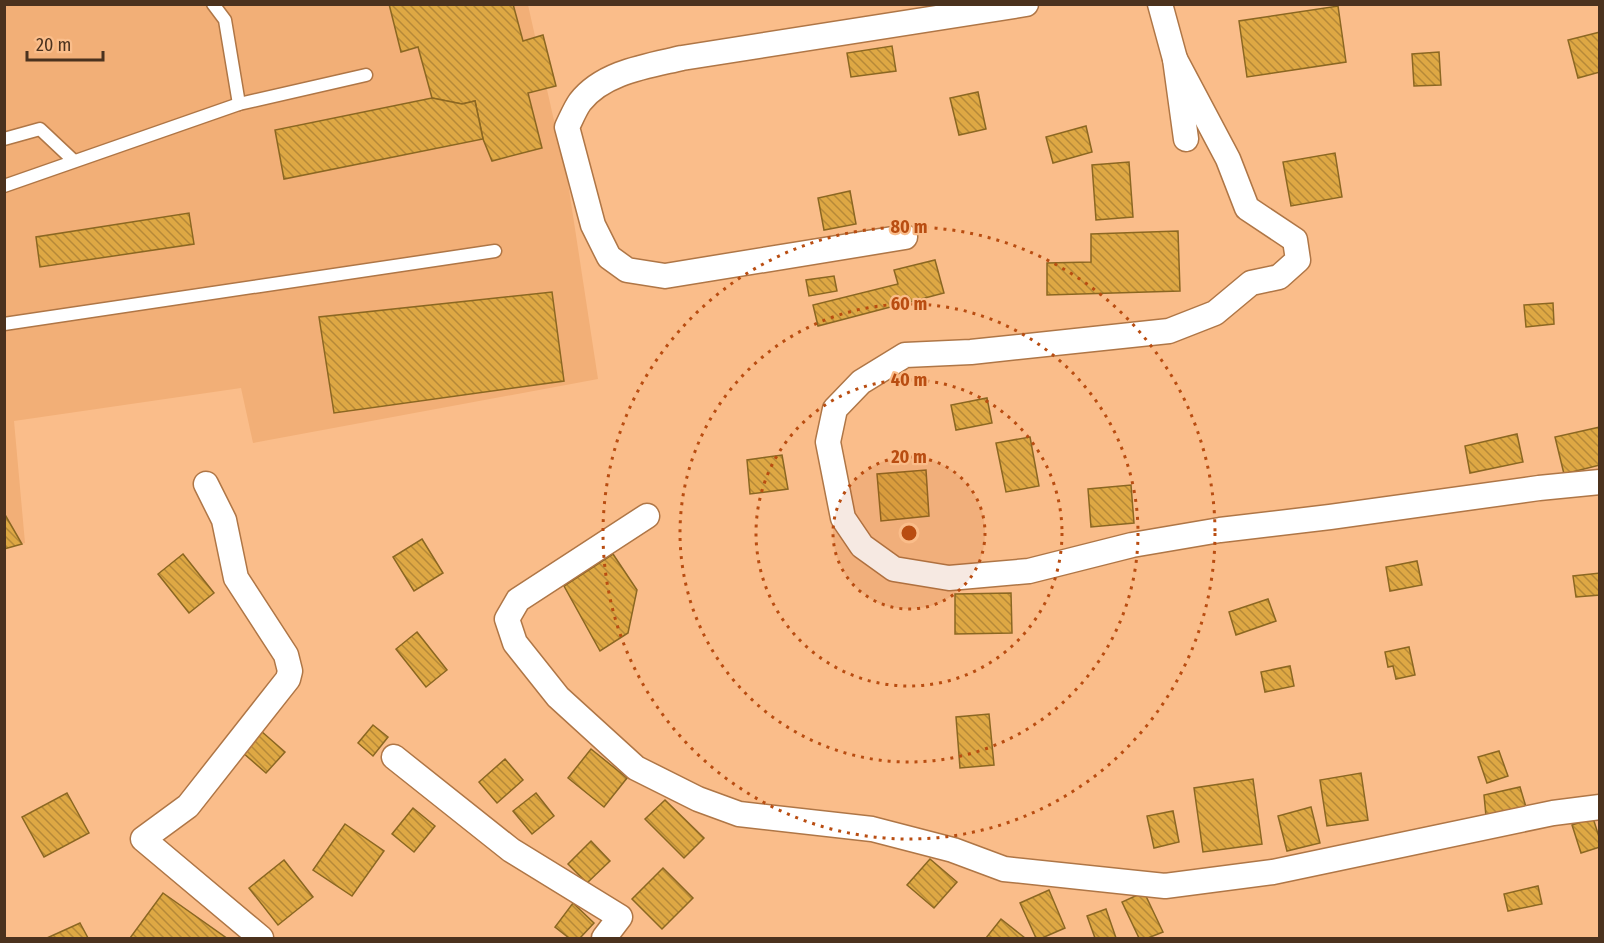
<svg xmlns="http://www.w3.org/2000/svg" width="1604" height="943" viewBox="0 0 1604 943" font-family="'Fira Sans Condensed',sans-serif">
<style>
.built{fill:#f2af77}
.building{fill:url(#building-back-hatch);stroke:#8b6722;stroke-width:1.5}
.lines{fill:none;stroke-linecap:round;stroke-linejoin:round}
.lane-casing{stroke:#af7646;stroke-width:15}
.street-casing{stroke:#af7646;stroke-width:27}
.lane{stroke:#fff;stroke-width:12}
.street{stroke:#fff;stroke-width:24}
.ring{fill:none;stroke:#b94d11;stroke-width:3;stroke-dasharray:3 6}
.centre{fill:#b94d11;stroke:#fabd8a;stroke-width:3}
.ring-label{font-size:18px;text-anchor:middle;font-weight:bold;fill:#b94d11;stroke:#fabd8a;stroke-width:4.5;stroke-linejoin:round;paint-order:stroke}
</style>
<defs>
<pattern id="building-back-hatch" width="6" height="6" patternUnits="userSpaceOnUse" patternTransform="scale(1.5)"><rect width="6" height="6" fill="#dea844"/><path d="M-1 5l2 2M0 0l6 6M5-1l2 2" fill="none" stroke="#b68938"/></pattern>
</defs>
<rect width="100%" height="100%" fill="#fabd8a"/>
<!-- built -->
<polygon class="built" points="5,5 528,5 568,183 598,379 253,443 241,388 14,421 25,543 5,549"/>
<!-- building -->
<g class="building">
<polygon points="389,4 513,4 523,41 543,35 556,86 528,93 542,148 492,161 483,139 475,101 462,104 432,98 418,47 401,52"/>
<polygon points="1338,6 1346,62 1247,77 1239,21"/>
<polygon points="1600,32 1600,72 1578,78 1568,40"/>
<polygon points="892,46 896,71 851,77 847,53"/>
<polygon points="1439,52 1441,85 1414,86 1412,54"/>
<polygon points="978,92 986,129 959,135 950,98"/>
<polygon points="432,98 462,104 475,101 483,139 284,179 275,130"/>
<polygon points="1086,126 1092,152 1053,163 1046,137"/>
<polygon points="1335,153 1342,197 1291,206 1283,162"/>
<polygon points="1129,162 1133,217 1096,220 1092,165"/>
<polygon points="850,191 856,224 824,230 818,198"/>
<polygon points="189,213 194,244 40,267 36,237"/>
<polygon points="1178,231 1180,291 1047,295 1047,263 1091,262 1091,234"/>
<polygon points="935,260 944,293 818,326 813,305 898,284 894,270"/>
<polygon points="834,276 837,291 809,296 806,280"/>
<polygon points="552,292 564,381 334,413 319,317"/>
<polygon points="1553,303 1554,324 1526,327 1524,305"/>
<polygon points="987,398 992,423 956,430 951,405"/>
<polygon points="1600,427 1600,465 1564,474 1555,437"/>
<polygon points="1517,434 1523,462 1470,473 1465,446"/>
<polygon points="1030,437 1039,486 1006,492 996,443"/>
<polygon points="782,455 788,489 750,494 747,460"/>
<polygon points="926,470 929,516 881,521 877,474"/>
<polygon points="1131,485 1134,523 1091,527 1088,489"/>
<polygon points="4,513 22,544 4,549"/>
<polygon points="422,539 443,573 414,591 393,557"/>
<polygon points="183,554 214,593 189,613 158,574"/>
<polygon points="613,554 637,590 628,633 600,651 564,586"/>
<polygon points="1417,561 1422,585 1390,591 1386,567"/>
<polygon points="1600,573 1600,595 1576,597 1573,576"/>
<polygon points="1011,593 1012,633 955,634 955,594"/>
<polygon points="1268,599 1276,621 1236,635 1229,612"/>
<polygon points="417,632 447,670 426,687 396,649"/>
<polygon points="1409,647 1415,675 1396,679 1393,666 1388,667 1385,652"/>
<polygon points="1290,666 1294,686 1265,692 1261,672"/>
<polygon points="989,714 994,765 960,768 956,717"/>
<polygon points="373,725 388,737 373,756 358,743"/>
<polygon points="261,731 285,752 266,773 242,752"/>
<polygon points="591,749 627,778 604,807 568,778"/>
<polygon points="1499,751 1508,776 1487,783 1478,757"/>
<polygon points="505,759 523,780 497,803 479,782"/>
<polygon points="1361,773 1368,820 1327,826 1320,780"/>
<polygon points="1253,779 1262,844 1203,852 1194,788"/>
<polygon points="1520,787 1526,807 1486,816 1484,795"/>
<polygon points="67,793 89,833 44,857 22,817"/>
<polygon points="536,793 554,816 532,834 513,811"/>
<polygon points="665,800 704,838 684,858 645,819"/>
<polygon points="1311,807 1320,843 1287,851 1278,816"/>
<polygon points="413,808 435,826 414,852 392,834"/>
<polygon points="1173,811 1179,842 1154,848 1147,816"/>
<polygon points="1593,818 1600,840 1600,847 1581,853 1572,825"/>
<polygon points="345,824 384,851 352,896 313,870"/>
<polygon points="591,841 610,861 587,883 568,864"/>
<polygon points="930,859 957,882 934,908 907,885"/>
<polygon points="284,860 313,897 278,925 249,888"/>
<polygon points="663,868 693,898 662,929 632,899"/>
<polygon points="1538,886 1542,904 1508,911 1504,894"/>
<polygon points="1049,890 1065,928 1042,938 1036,938 1020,903"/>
<polygon points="1144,892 1163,932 1148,938 1139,938 1122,902"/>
<polygon points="163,893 225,937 223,938 130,938"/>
<polygon points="573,903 594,923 580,938 569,938 555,927"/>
<polygon points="1106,909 1116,938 1095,938 1087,916"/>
<polygon points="1001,919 1025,938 986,938"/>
<polygon points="80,923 88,938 47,938"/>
</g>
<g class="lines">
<defs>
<g id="lane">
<polyline points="213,4 225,20 239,104"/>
<polyline points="4,139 40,129 74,161"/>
<polyline points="4,186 239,104 366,75"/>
<polyline points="4,324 495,251"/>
</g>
<g id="street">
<polyline points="1160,4 1175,59 1186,139"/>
<polyline points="1175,59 1228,159 1247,208 1295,240 1298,260 1279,277 1251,283 1215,313 1169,331 971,352 905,355 861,382 835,409 828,442 843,518 862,546 894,569 949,578 1029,571 1132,545 1220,530 1330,517 1539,488 1600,482"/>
<path d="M905,237L665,276L627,270L609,257L593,225L567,127C571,119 575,109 580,102C603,72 648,66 682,58L1026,4"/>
<polyline points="206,484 224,520 236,578 286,655 290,671 288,679 188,806 143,839 261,938"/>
<polyline points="647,516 518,600 507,619 515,643 558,697 636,768 698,799 739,814 872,829 953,850 1004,869 1165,886 1273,872 1553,813 1600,807"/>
<polyline points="394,757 511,850 620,917 604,938"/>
</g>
</defs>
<!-- lane casing -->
<use href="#lane" class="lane-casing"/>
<!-- street casing -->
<use href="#street" class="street-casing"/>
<!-- lane -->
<use href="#lane" class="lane"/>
<!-- street -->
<use href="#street" class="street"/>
</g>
<!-- distance rings -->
<circle cx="909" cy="533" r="76" fill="#b94d11" fill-opacity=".12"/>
<g class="ring">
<circle cx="909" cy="533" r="76"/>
<circle cx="909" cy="533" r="153"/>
<circle cx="909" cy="533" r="229"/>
<circle cx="909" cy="533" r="306"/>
</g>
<circle cx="909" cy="533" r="9" class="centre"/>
<g class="ring-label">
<text x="909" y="233">80 m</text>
<text x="909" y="310">60 m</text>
<text x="909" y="386">40 m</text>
<text x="909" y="463">20 m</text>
</g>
<!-- border -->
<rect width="1604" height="943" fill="none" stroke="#4b321e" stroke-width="12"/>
<!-- scale -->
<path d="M27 51v9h76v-9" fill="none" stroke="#4b321e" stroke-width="3"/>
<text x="36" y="51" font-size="18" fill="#4b321e" stroke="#fabd8a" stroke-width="4.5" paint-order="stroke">20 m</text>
</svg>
